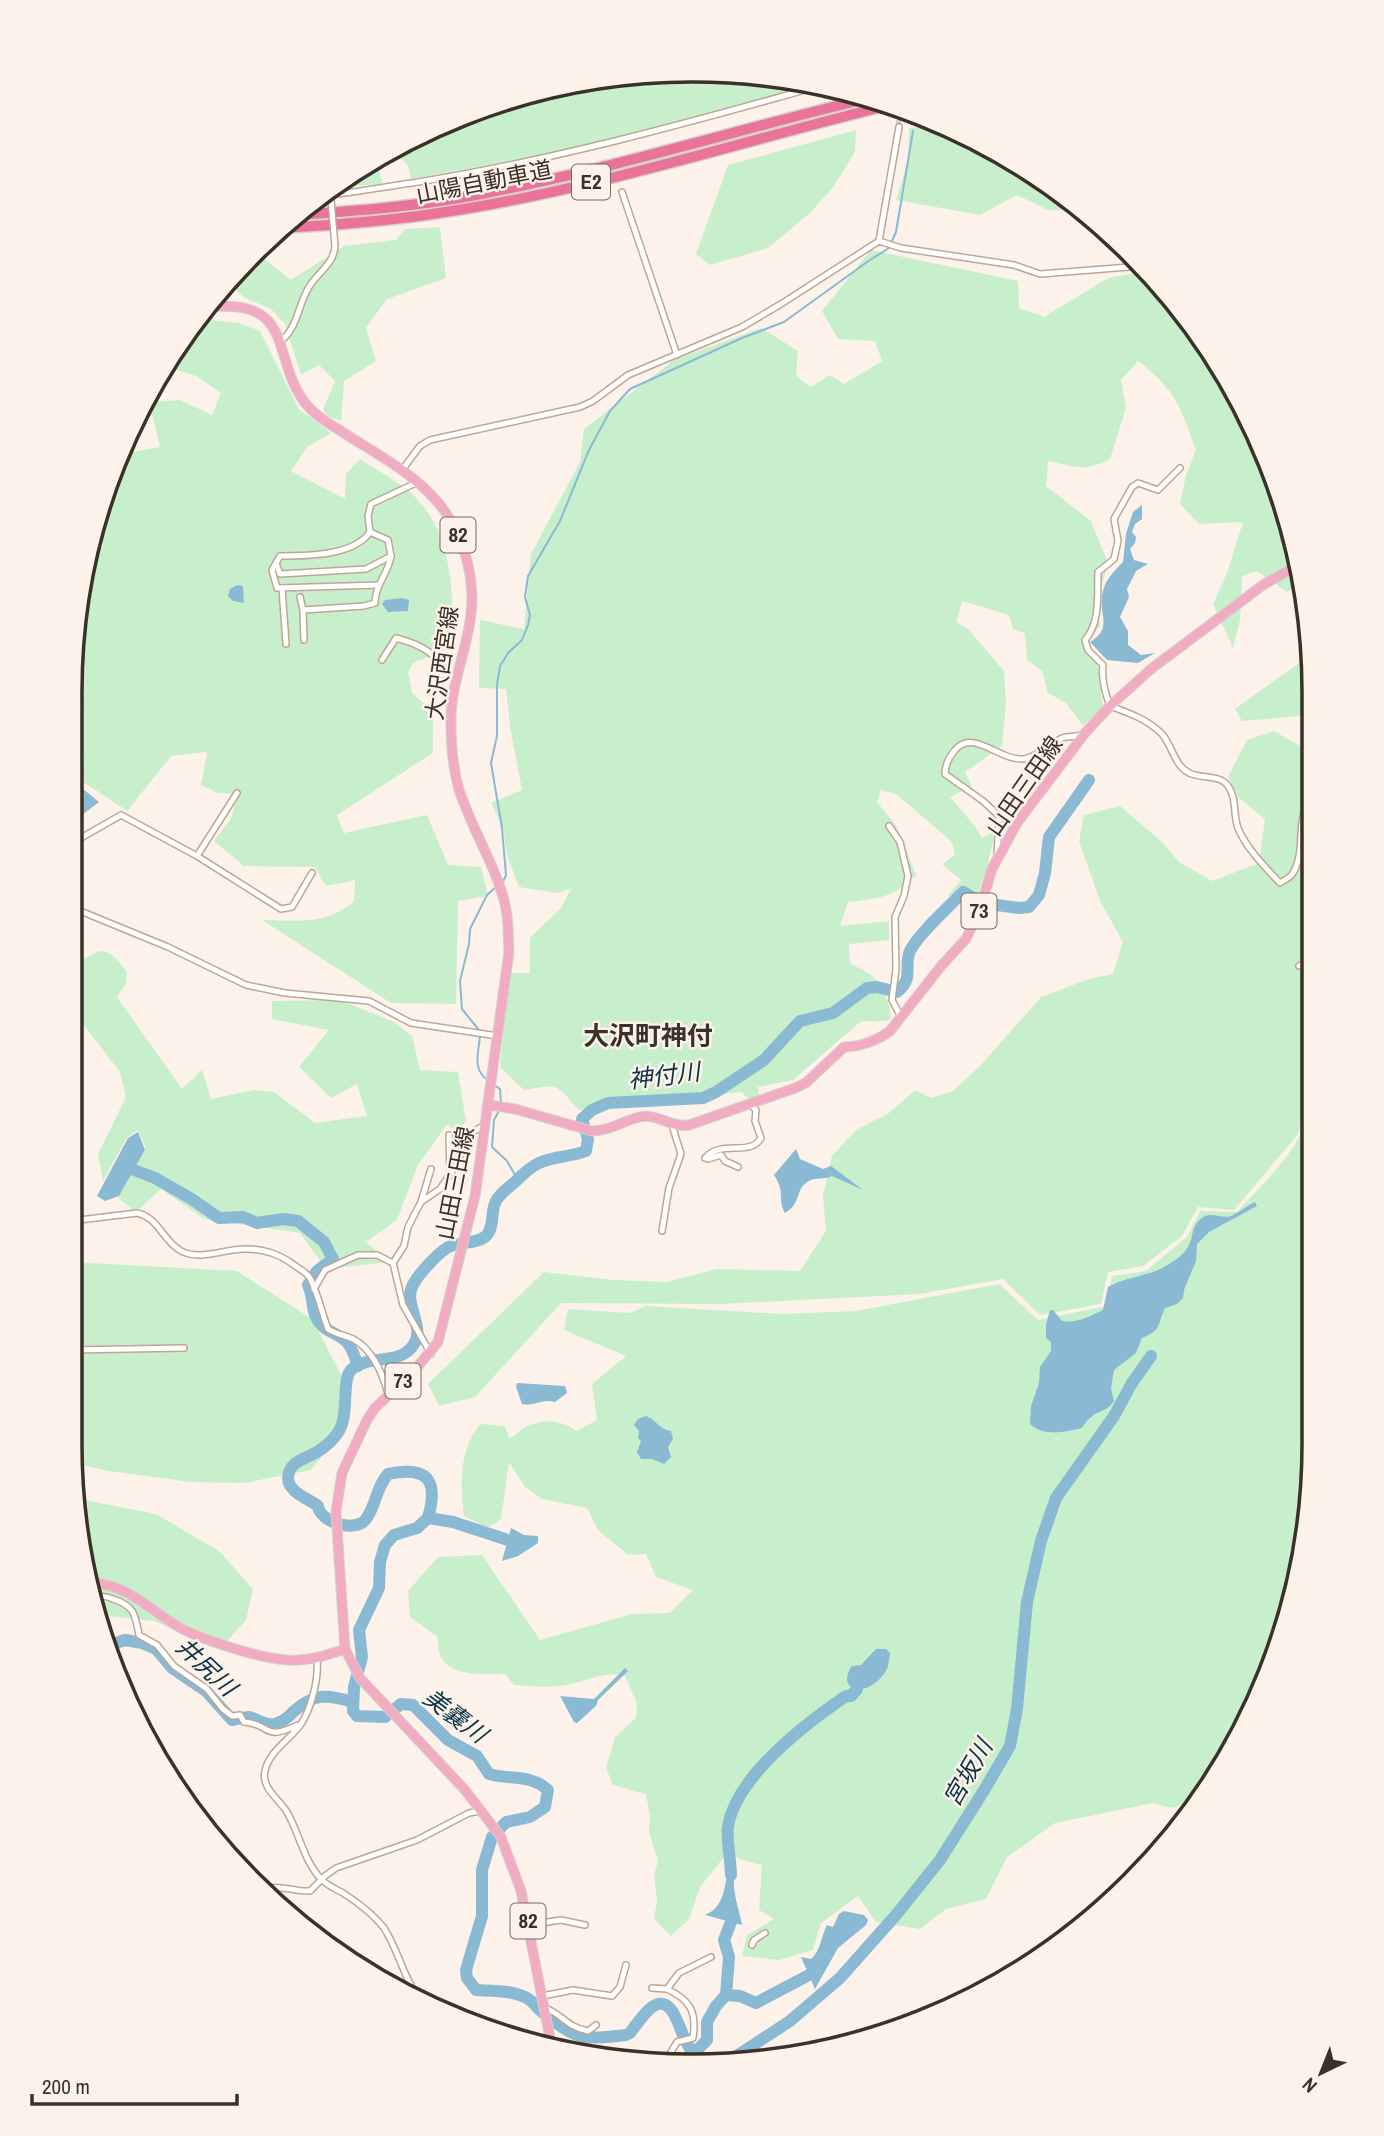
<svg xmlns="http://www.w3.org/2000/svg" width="1384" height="2136" viewBox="0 0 1384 2136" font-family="'Archivo Narrow','Noto Sans JP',sans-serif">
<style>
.green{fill:#c7efcc}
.water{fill:#8ab9d4}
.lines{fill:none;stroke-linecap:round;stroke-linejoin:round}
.stream{stroke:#8ab9d4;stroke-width:2}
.river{stroke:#8ab9d4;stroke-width:12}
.street-tunnel{stroke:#d5cbc3;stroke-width:5;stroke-dasharray:5 2.5;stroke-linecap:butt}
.street-casing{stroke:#bfa693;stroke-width:8}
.primary-casing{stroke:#d4d2d0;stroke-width:11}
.highway-casing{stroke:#d4d2d0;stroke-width:13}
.street{stroke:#fff;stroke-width:5}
.primary{stroke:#f2acc1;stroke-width:9}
.highway{stroke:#ea7498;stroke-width:10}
.street-bridge-casing{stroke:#bfa693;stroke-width:8;stroke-linecap:butt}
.street-bridge{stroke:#fff;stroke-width:5}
.labels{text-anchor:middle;stroke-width:5;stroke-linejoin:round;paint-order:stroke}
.shield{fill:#fcf2ea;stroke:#746b63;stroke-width:2}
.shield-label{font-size:21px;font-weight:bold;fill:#3a3129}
.street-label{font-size:23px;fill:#3a3129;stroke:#fcf2ea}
.water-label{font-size:24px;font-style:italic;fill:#093447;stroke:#fcf2ea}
.quarter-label{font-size:26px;font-weight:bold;fill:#3a3129;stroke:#fcf2ea}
.rim{fill:none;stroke:#3a3129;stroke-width:3.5}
</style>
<rect width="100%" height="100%" fill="#fcf2ea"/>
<!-- green -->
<g class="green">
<path d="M651,71L773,75L825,87C690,128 550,154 411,179L408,166L392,149L417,134L531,91Z"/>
<polygon points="938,124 1003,153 1083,210 1048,210 1017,195 980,215 896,200 908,162 909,128"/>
<polygon points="856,130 855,152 833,187 810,213 768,248 710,265 696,254 728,165"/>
<polygon points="376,160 383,184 333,187"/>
<polygon points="440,227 446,278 387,299 366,328 376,361 344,381 341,421 327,416 323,409 335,381 319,365 301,375 285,324 271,309 245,298 228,284 223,284 256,252 291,280 344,246 396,240 405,229"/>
<path d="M871,250L1018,281L1019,308L1044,317L1108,278L1146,271L1185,313L1250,417L1293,531L1301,584L1287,592L1257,571L1242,576L1240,620L1233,648L1213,604L1227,573L1243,522L1199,524L1180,504L1186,475L1196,450C1180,407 1176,390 1138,361L1121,380L1126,408L1110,459C1082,473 1076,466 1048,461L1046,486L1091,521L1108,563L1099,595L1100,626L1086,642L1098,667L1103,707L1083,726L1066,703L1048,693L1042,671L1027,660L1025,633L1013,629L1009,615L962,601L956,622L967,628L1004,671L1006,704L1002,746L965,772L972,786L950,797L975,826L982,838L995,831L985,877L982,881L975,904L948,896L961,880L942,864L955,855L952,842L896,794L881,790L877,802L897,827L916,875C894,897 878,899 848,902L840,926L889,921V940L849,944L850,963C856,967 864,970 870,974C882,983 891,1005 891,1019C880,1024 870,1019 860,1022L793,1080L758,1087L759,1097L750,1100L741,1092L579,1110C554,1083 561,1084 524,1090L500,1067L508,973H530V938L561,908L571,889L557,893L519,887L507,855L503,828L491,803L522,790L510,726L506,689L479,688L480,620L524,629L531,554L580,462L584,429L674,360L761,328L798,351L796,376L811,387L830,375L844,384L882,361L875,341L838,339L822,311Z"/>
<path d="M201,319L239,323L260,331L299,409L331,433L307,447L291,471L345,499L346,474L360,459C376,470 405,485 417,499C454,538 453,597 453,647L413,663L408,672L412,693L433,712V753L337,815L344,833L427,815L448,865L481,867L488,896L458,901L456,1004L391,1003L262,920C296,921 328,925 354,901L355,880L326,886L315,867L244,866L214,841L231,818L238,794L218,793L201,785L207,752L171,756L127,811L85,783L74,786L75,610L91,550L103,547V507L117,455L160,447L153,417L146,408L149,402L180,400L212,415L221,393L196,376L171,368Z"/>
<polygon points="1313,653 1312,715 1242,721 1235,709"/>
<polygon points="1274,731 1312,753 1311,1093 1298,1134 1234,1210 1198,1207 1182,1236 1143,1266 1108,1272 1101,1304 1040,1315 1003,1279 919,1294 721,1304 561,1303 475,1397 439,1406 428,1384 544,1272 614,1280 666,1282 717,1269 800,1271 826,1231 823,1196 832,1156 856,1130 889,1113 915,1090 931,1098 953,1091 980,1066 1041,997 1089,979 1113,974 1123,942 1100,901 1079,841 1084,815 1120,806 1161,841 1179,862 1212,881 1259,863 1265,819 1239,798 1228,777 1247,740"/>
<path d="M100,951C112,951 120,963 127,972L126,984L117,997L182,1089L202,1070L211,1099L254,1090L274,1092L315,1123L367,1116L357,1084L331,1098L299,1067L329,1030L272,1019V1001L340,1000L394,1022L412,1036L420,1070L458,1072L466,1121L457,1132L447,1124L418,1165L397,1220L366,1242L389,1262L326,1269L300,1233L204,1219L161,1189L136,1212L118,1198L146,1149L138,1130L127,1137L103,1181L98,1154L126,1097L120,1072L83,1024L73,1015V963Z"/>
<path d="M1311,1108L1309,1525L1266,1682L1192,1802L1171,1808L1153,1803L1055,1823L1007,1857L986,1899L946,1909L920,1929L876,1922L858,1896L821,1923L813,1950L779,1960L742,1956L747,1935L774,1919L759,1910L762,1865L740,1859L728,1852L700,1887L689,1919L671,1936L654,1919L657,1899L654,1875L658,1861L649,1832L650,1816L646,1794L613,1785L606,1768L615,1737L636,1718L637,1703L625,1676C602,1670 582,1684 559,1686C544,1688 529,1686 514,1685L505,1674C475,1674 435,1678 438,1637L410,1617L408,1591L438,1557L482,1555L540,1640L632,1614L670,1613L693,1590L656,1577L646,1554L628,1555L598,1530L587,1508L542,1499L525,1487L509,1462L501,1519L488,1528L464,1516C460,1486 459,1447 481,1424L505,1426L509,1438C517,1436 520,1429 527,1426C544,1419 562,1420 576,1431L597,1420L592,1384L626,1356L564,1330L568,1309L630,1313L646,1306L783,1314L856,1311L999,1284L1038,1320L1106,1306L1112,1276L1146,1271L1187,1237L1200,1211L1237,1212C1269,1177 1297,1154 1311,1108Z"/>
<polygon points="71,1262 237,1271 312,1319 345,1382 343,1430 311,1470 244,1483 191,1482 109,1471 73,1463 70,1444"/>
<polygon points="79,1499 156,1514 219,1551 253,1589 246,1620 227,1641 188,1636 154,1621 98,1615"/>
</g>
<!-- water -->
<g class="water">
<path d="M1142,505V519L1135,524L1132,532L1136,537L1135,543L1130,549L1134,560L1148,564L1136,571L1127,589L1129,597L1120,617L1128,631V645L1141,655L1155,653L1138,663L1107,660L1090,642C1113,628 1099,615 1102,596C1104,581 1113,572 1123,562L1126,534L1133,512Z"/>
<polygon points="237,585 243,586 244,603 233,601 228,596 230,589"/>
<polygon points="402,598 409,600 408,611 388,612 382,604 385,600"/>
<polygon points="83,789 99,802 74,821 74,792"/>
<polygon points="138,1132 145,1150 119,1196 105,1201 97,1196 128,1138"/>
<path d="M796,1149L800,1159L823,1169L831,1166L863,1190L832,1176C824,1180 816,1177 809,1181C798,1187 800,1196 794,1205C792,1208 788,1211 785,1213C777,1199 786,1193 774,1175Z"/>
<path d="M1255,1202L1257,1206L1209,1232L1197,1244L1196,1261L1184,1290L1183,1298L1177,1304L1165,1308C1157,1325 1162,1330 1142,1338L1136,1353L1114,1370L1111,1388L1114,1401C1106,1414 1094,1408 1082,1428C1065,1432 1044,1437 1030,1424L1031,1406L1039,1383L1040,1367L1051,1351V1342L1046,1338V1324L1050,1310H1053L1062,1321C1077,1323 1089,1317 1103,1310L1108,1287C1127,1276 1150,1277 1169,1264C1179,1258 1187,1252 1191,1240C1192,1235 1193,1229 1196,1224C1209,1207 1219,1220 1231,1216C1239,1212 1247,1206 1255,1202Z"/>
<path d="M517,1383L565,1386L567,1393L555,1402C543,1398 533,1407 522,1404L516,1387Z"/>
<path d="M646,1416C656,1419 658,1429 671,1431L673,1439L668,1447L671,1457L664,1464L652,1459H641L637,1452L641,1441L638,1438L639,1431L634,1425L638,1419Z"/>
<polygon points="511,1528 524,1535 538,1536 538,1543 518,1556 502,1561"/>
<path d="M876,1649H886L890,1653C889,1658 889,1664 887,1669C870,1700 834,1692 852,1666L861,1665Z"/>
<polygon points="625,1668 628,1671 598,1700 596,1706 577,1723 574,1722 560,1696 594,1699"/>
<path d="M727,1875H731L734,1879C733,1894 739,1909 742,1925L705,1915C722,1908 724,1892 727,1875Z"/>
<path d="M844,1911L864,1915L868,1920L866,1925L838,1948L815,1989L801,1957L811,1959C821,1950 821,1936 827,1925L833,1927L839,1914Z"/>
</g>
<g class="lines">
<!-- stream -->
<g class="stream">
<polyline points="503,882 506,875 502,828 491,763 497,736 497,684 500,666 508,653 522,640 528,625 530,615 525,597 528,576 560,521 589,450 610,411 630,389 742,338 784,322 867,262 889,248 896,232 913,131"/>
<polyline points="479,1030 462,1009 460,981 469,944 470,929 487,895 496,887"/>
<path d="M480,1035C479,1053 471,1069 489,1081"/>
<polyline points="493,1084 500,1089 501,1103"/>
<polyline points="500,1109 494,1120 492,1147 507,1161 518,1180"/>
</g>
<!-- river -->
<g class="river">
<polyline points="989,904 1019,908 1029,907 1039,895 1045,873 1049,837 1089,780"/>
<path d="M134,1170L155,1178L190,1198L219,1218L243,1217L257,1223L283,1219L298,1221L324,1242L333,1259L317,1271L308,1285C314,1297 311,1308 316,1317C322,1331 336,1332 346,1341C352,1347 355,1357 358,1366"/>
<polyline points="428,1518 453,1522 508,1540"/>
<path d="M104,1647L125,1640L142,1643L156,1649L172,1668L206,1691L232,1720C238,1719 244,1717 249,1717C257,1719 266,1726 275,1724C281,1722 289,1717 293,1712C314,1693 327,1694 353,1702"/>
<path d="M731,1875C731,1863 726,1837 728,1826C737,1776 805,1724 846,1696H851L857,1689"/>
<polyline points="726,1995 740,1996 756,2003 809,1975"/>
<polyline points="693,2054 707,2040 707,2022 716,2006 726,1995 729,1957 724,1940 731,1922"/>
<polyline points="729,2061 790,2021 840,1978 896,1915 940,1860 983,1792 1010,1746 1017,1709 1027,1602 1041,1541 1056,1498 1114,1416 1132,1383 1151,1356"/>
<path d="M699,2065C694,2055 687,2045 683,2035C678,2024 671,1994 652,2007C643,2014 637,2024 630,2033L626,2035C581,2040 577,2040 541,2011C537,2008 534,2003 530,2000C516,1990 492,1991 476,1990L467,1978L466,1970L482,1916V1870L492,1837L506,1822L530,1817L545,1807L548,1790C531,1774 510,1780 489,1774L477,1756L448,1740L413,1705L401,1704L385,1717L357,1716L353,1711L354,1687L362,1657L359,1630L379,1588L380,1562L385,1545L394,1535L417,1528L428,1518C439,1479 427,1466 388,1474C375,1489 377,1504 366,1519C356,1533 320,1523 318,1506C309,1499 288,1492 288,1478C289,1461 305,1459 317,1452C325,1447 332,1441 337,1434C351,1416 340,1379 352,1369C369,1354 401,1366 414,1344C426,1326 401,1302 414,1283C419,1274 441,1249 451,1246C461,1242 477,1244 486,1236C495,1227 490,1212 496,1201C500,1193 508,1188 515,1182C522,1175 530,1167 539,1163C554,1156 571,1157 586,1151L588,1139L582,1119L592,1110L608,1103L703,1098L716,1092L764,1060L800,1021L833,1013L867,988L877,987L897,992C915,977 903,967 910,951C918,934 950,906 963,892L977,900"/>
</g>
<!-- street-tunnel -->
<polyline class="street-tunnel" points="897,105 899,127"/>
<defs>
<g id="street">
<polyline points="622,192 677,355"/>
<path d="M317,196C349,194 381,187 412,183C550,161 685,124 819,86"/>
<polyline points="879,241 899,127"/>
<path d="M281,341C298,327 298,305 309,287C318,272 334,264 335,246"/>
<path d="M1180,468L1158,490L1138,483L1132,487L1114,519L1118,541L1114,559L1098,572C1097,594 1101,622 1085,640L1088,650L1103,665C1101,680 1105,693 1110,706C1129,713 1147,719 1162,734C1172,745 1174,765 1189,773C1201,779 1220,774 1228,786C1237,798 1233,815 1238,828C1246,848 1265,867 1280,883C1285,880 1291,877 1293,873C1307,850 1294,818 1312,797"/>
<polyline points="402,470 420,446 430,440 580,407 593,401 628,375 742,327 781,304 879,241 901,248 1014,265 1040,274 1142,266"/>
<polyline points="276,563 280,574 366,569 391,556 388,540 370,532"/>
<path d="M379,585L277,588L272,570L280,556C306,556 354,556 370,532L368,516L371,504L418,482"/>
<polyline points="282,588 286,644"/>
<polyline points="300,597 303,610"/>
<path d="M304,640L303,610L364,606L375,603C375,584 388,575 391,556"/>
<path d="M382,660L396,638C416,643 439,652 445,674"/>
<polyline points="436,676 445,674 456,678"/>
<polyline points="237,793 197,856 281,909 292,907 312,873"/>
<polyline points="889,826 900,842 908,876 904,896 895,917 896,969 892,1000 901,1017"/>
<polyline points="74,842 121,815 197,856"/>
<path d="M997,856L999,816L983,801L945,774C945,765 949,757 955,750C973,728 999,761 1024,759C1038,757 1050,744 1062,738C1070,735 1076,738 1083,734"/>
<polyline points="73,908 168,947 246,985 285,993 369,1001 411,1023 498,1036"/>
<polyline points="1299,966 1311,960"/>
<polyline points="449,1135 450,1174"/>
<path d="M738,1167L725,1161L721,1155L708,1159L705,1158C721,1139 751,1157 761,1138L755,1121L756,1110L751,1105"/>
<polyline points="421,1202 431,1169"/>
<path d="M71,1221L137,1213C158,1217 163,1241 181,1251C201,1261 224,1249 244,1249C261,1248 280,1254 294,1265C300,1269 307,1273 310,1278C318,1294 322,1313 328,1329C337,1335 346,1335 355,1340C373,1351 383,1375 388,1394"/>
<polyline points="662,1231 669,1188 681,1154 672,1125"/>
<polyline points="393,1263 404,1246 408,1227 421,1202 440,1189 455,1167 470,1134 484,1125"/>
<polyline points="314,1289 325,1270 358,1255 377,1255 393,1263 403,1305 431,1354"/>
<polyline points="71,1350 184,1348"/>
<path d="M95,1598C103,1596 106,1596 113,1599C135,1606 135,1615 139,1635L157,1645L174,1666L207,1689L223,1709L232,1716L240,1715L244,1722C272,1724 262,1742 298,1725"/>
<path d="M317,1657C319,1678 312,1707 301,1724C290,1740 269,1751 265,1771C261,1788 279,1799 287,1812C299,1833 304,1861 321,1879C326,1885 336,1889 343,1893C357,1902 374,1915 384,1928C397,1948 402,1971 414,1991"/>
<path d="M267,1888C282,1885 295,1892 310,1891L325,1876L336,1868L417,1840L469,1813L480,1811"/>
<polyline points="528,1925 561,1920 585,1925"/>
<polyline points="752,1945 754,1940 765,1933"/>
<polyline points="652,1988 667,1989"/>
<polyline points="542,1996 573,1990 612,1996 620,1987 626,1965"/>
<path d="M545,2008C563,2014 564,2026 588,2031L596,2025"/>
<polyline points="536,2040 551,2039"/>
<path d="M665,2062L677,2042L693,2038C697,2011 690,2000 667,1989L679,1973L711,1957"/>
</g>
<g id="primary">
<path d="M209,307C296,299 270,355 305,403C316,417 332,425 347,435C382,457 422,478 446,513C465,541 475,580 471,614C467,651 450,685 451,723C451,744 453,766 458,786C470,827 495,863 505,904C509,920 508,936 509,952L475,1196L438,1342L413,1372L375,1408L367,1420L342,1473L336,1512L345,1649L360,1678L465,1790L501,1837L521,1891L551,2043"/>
<path d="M489,1105L515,1109L592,1131C610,1131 622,1121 640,1117C657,1113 671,1128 689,1125L798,1087L807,1082L844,1047C860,1047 878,1040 890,1031L942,965L966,939L980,909L992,869L1017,823L1085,733L1110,706L1151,669L1263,585L1293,568L1298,561"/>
<path d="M93,1583C125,1584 148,1608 174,1624C197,1639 259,1658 287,1660C307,1662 327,1655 345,1649"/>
</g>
<g id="highway">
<path d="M296,215C357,211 420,206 481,194C612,169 739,129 869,98"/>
<path d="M281,228C336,225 391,221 445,212C597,189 745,140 894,104"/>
</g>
</defs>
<!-- street casing -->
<use href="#street" class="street-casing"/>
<!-- primary casing -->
<use href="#primary" class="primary-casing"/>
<!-- highway casing -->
<use href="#highway" class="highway-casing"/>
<!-- street -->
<use href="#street" class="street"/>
<!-- primary -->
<use href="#primary" class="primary"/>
<!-- highway -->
<use href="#highway" class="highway"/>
<defs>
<polyline id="street-bridge" points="331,200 335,246"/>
</defs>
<!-- street-bridge casing -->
<use href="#street-bridge" class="street-bridge-casing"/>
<!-- street-bridge -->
<use href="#street-bridge" class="street-bridge"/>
</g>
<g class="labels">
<!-- shield labels -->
<g class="shield">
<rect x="572" y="164.5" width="38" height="35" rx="5"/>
<rect x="440.5" y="517.5" width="35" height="35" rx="5"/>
<rect x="961.5" y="893.5" width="35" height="35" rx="5"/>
<rect x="385.5" y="1363.5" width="35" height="35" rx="5"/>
<rect x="510.5" y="1903.5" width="35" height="35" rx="5"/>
</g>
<g class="shield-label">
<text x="591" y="189">E2</text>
<text x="458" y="542">82</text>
<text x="979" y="918">73</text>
<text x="403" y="1388">73</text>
<text x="528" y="1928">82</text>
</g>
<!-- street labels -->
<g class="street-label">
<text transform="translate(484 182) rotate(-11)" y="8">山陽自動車道</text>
<text transform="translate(442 663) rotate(-82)" y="8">大沢西宮線</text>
<text transform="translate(1024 786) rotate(-55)" y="8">山田三田線</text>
<text transform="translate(455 1183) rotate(-79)" y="8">山田三田線</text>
</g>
<!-- water labels -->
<g class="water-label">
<text transform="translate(664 1076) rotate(-7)" y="8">神付川</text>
<text transform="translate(206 1667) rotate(43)" y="8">井尻川</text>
<text transform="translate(455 1716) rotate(37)" y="8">美嚢川</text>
<text transform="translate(968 1773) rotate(-60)" y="8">宮坂川</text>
</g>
<!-- quarter labels -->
<g class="quarter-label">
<text x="648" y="1045">大沢町神付</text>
</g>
</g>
<!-- crop -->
<path d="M0 0H1384V2136H0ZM692 82H692A610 610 0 0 1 1302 692V1444A610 610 0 0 1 692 2054H692A610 610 0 0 1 82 1444V692A610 610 0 0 1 692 82Z" fill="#fcf2ea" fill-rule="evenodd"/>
<path class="rim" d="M692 82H692A610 610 0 0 1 1302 692V1444A610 610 0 0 1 692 2054H692A610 610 0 0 1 82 1444V692A610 610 0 0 1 692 82Z"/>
<!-- north arrow -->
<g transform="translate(1321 2073) rotate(223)" stroke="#fcf2ea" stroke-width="5" paint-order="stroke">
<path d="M0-5L12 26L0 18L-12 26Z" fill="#3a3129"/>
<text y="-10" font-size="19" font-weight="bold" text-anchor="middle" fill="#3a3129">N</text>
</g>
<!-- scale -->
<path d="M32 2094v10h205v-10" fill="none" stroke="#3a3129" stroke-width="3.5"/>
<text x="42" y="2094" font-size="21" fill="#3a3129" stroke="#fcf2ea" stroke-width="5" paint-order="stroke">200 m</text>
</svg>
